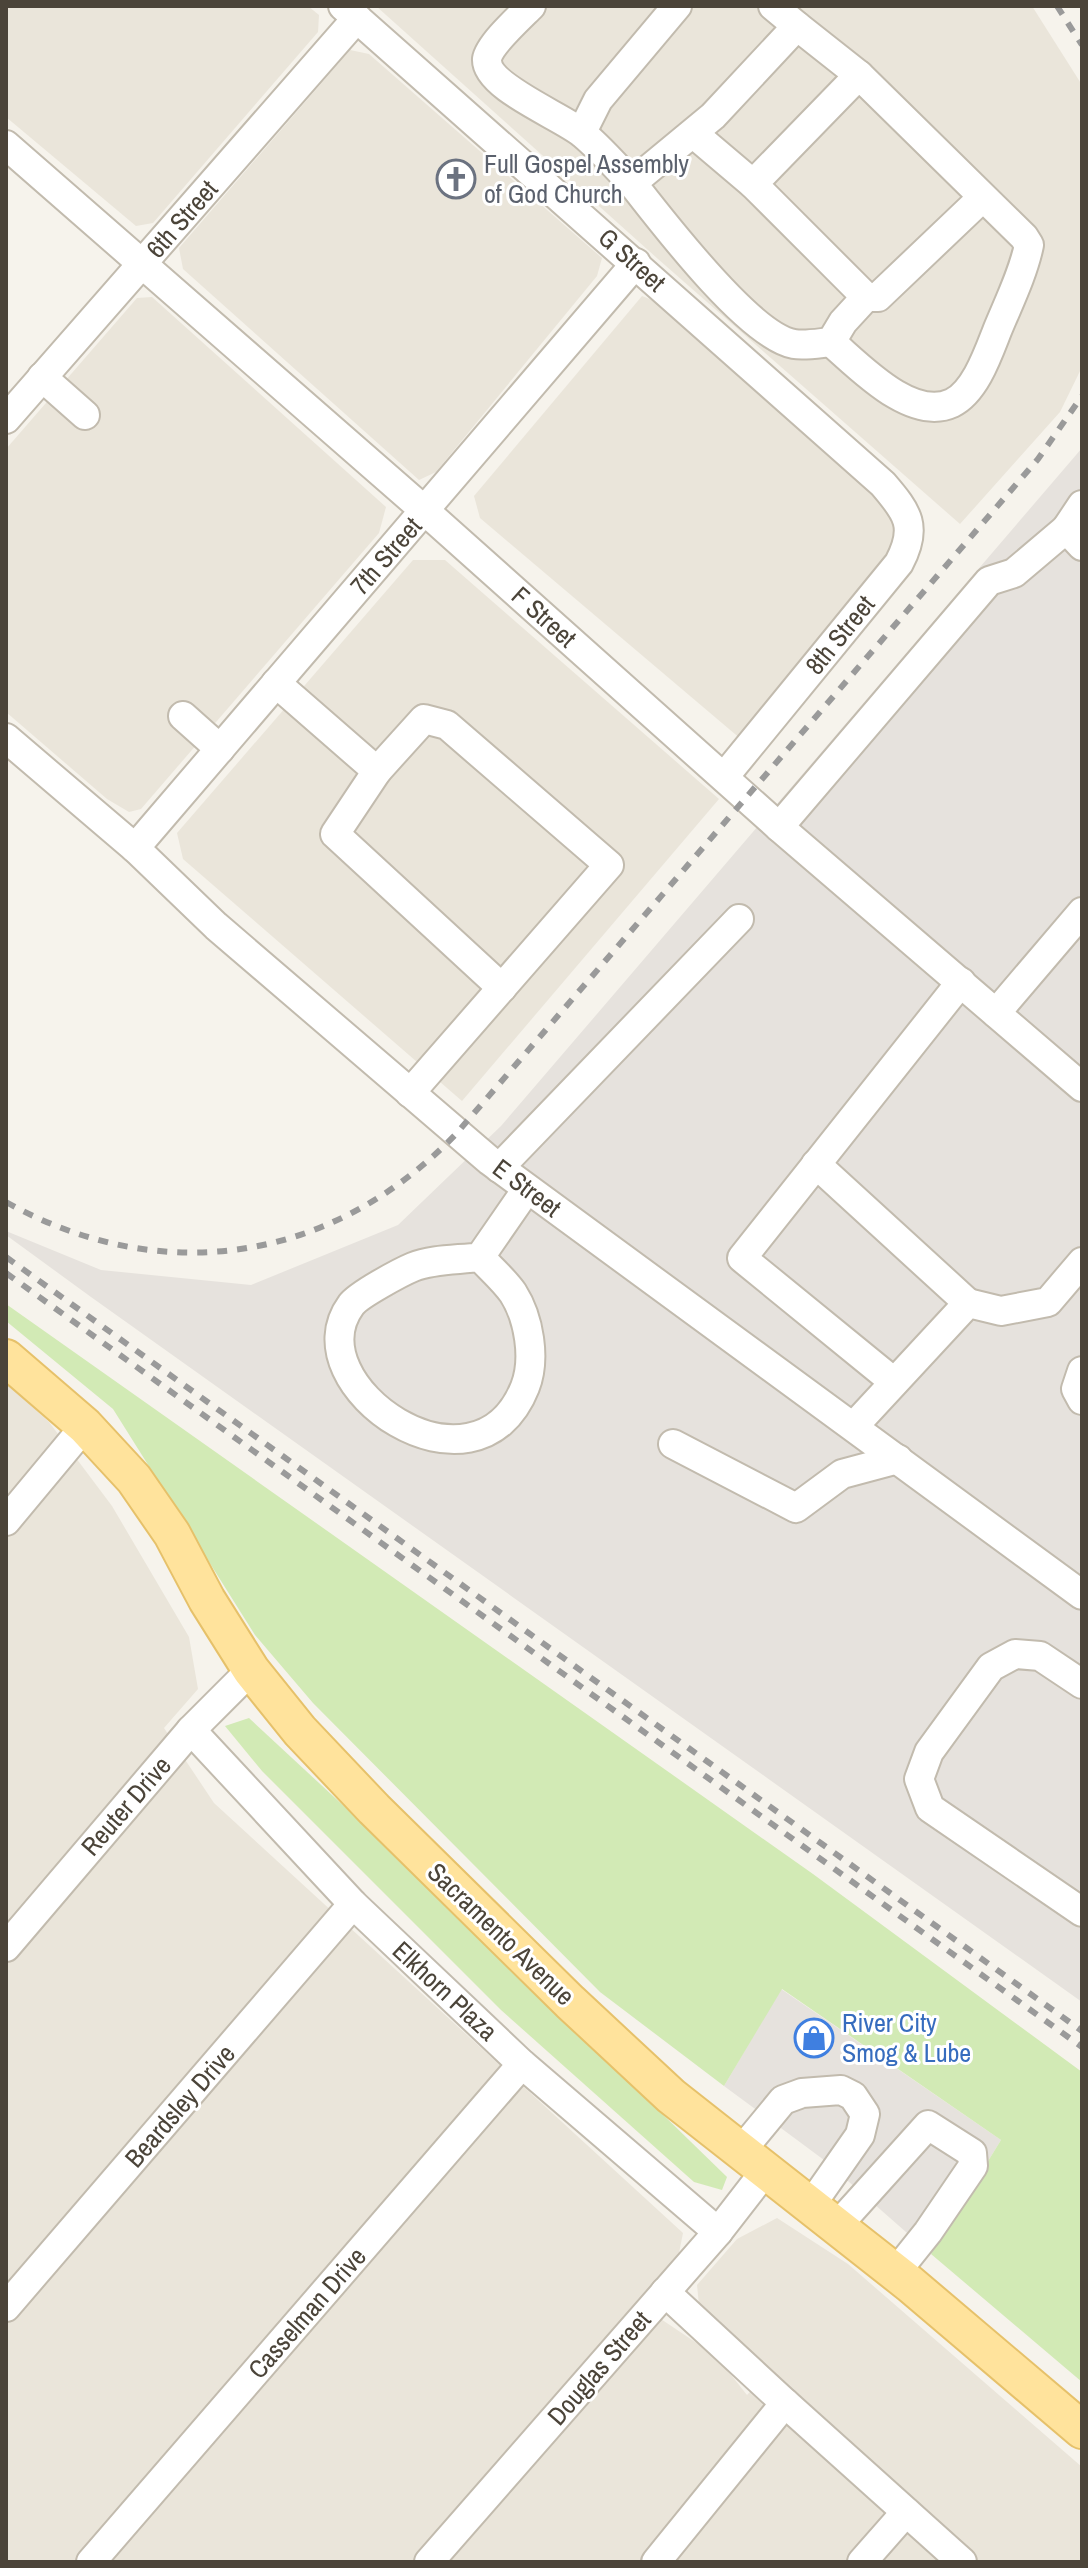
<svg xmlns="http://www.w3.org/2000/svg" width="1088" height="2568" viewBox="0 0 1088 2568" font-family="'Archivo Narrow',sans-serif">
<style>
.residential{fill:#eae5da}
.industrial{fill:#e6e2dd}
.green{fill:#d2eab5}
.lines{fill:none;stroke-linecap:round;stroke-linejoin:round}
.minor-casing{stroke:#c2bbae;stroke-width:32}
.major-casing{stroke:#e6c16a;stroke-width:40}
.minor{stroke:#fff;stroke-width:28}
.major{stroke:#ffe39c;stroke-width:36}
.rail{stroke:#9a9a9a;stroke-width:6;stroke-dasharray:10 10;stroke-linecap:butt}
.labels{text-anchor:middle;stroke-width:6;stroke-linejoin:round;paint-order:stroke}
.worship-label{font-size:26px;fill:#5b616d;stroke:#fff;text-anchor:start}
.street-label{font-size:26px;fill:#4b4439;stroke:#fff}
.shop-label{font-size:26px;fill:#366cbe;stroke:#fff;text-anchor:start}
</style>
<rect width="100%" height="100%" fill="#f6f3ec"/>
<!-- residential -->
<g class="residential">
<polygon points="6,6 308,6 319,15 318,32 153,223 136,226 6,117"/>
<polygon points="376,6 1032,6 1082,85 1082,367 1060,412 960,524 658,259"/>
<polygon points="350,50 369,54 602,258 597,276 436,472 419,480 183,269 179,248"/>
<polygon points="642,296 662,304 899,513 900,546 742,740 480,518 474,496"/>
<polygon points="152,297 386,507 379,533 141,809 129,812 107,799 6,712 6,449 137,298"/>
<polygon points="413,560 445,560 719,799 462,1101 183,859 177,833"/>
<polygon points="6,1383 49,1422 112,1506 189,1637 198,1689 164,1728 214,1803 683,2233 679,2253 637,2303 716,2356 747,2395 767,2374 699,2305 697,2285 737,2239 777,2218 848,2264 1082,2467 1082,2562 6,2562"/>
</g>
<!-- industrial -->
<g class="industrial">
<polygon points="1082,448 1082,2002 91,1297 6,1235 6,1231 101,1270 251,1285 398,1225 501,1126"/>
<polygon points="781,1989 1001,2140 931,2254 824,2160 724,2086"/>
</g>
<!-- green -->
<g class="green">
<polygon points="6,1304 813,1874 1082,2072 1082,2382 931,2254 1001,2140 782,1989 724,2086 600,1992 313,1703 255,1635 113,1409 6,1321"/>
<polygon points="249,1718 389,1848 727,2177 722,2190 694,2182 501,2010 262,1771 225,1726"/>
</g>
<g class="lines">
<defs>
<g id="minor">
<path d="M343,6L883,484C908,513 918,527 899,563L724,777"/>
<path d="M531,6C520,17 489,45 487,59C485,87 564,117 583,134C601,149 616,167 632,183"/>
<polyline points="773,6 797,26"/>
<polyline points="582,132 598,100 677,6"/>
<polyline points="694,134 753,184"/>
<polyline points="6,145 424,510 779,827 1082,1087"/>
<path d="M866,297L843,322L831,342C859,366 911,422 952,403C975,392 988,354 997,331C1008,304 1023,274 1029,245L1024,237L859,75L753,184L866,297H878L983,197"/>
<path d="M831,342C820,343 805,346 794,344C749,336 661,220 632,183L713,116L797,26L859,75"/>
<polyline points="42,377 85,415"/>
<polyline points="6,419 357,18"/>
<polyline points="1066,529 1082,505"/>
<polyline points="276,683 377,771 424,719 447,725 609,865 410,1093"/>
<polyline points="183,716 220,749"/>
<polyline points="6,738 135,848 216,926 490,1161 1082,1595"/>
<polyline points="377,771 335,834 502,988"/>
<polyline points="779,827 989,581 1014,573 1066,529 1082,546"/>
<polyline points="135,848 636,263"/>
<polyline points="996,1013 1082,912"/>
<polyline points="816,1164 968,1303"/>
<polyline points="499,1168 739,919"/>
<path d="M480,1257C490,1268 504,1280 513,1293C529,1318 536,1359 525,1387C476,1511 292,1385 351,1305C358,1295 401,1272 413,1267C433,1259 459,1260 480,1257L527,1189"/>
<polyline points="1082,1371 1076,1389 1082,1400"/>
<polyline points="894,1382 742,1258 961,982"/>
<polyline points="854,1426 968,1303 1001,1311 1048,1302 1082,1262"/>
<polyline points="673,1444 796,1508 842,1474 898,1459"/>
<polyline points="6,1521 85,1426"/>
<polyline points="1082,1684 1040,1656 1015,1654 991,1667 929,1752 919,1779 930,1808 1082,1912"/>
<polyline points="191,1730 353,1904 522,2064 718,2232"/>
<polyline points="6,1947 191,1730 251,1670"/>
<polyline points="741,2151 783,2100 802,2093 841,2090 853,2096 865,2114 860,2135 811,2205"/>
<polyline points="837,2226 928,2125 972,2153 973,2166 928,2232 896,2272"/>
<polyline points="6,2307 353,1904"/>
<polyline points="785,2403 962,2562"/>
<polyline points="91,2562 522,2064"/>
<polyline points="429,2562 718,2232 766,2170"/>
<polyline points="656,2562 785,2403 665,2292"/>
<polyline points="862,2562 906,2512"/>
</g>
<polyline id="major" points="6,1358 85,1426 134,1479 172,1534 207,1600 251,1670 300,1731 374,1809 570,2002 671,2096 910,2284 1082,2430"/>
</defs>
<!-- minor casing -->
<use href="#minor" class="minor-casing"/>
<!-- major casing -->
<use href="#major" class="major-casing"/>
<!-- minor -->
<use href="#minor" class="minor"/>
<!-- major -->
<use href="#major" class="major"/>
<!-- rail -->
<g class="rail">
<polyline points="1057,6 1082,45"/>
<path d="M6,1202C162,1289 333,1262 456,1134L1038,459L1082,396"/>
<polyline points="6,1257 1082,2031"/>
<polyline points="6,1273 1082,2047"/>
</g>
</g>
<!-- icons -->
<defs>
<symbol id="church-ring" viewBox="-11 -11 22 22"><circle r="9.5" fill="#fff" stroke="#6b7280" stroke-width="1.5"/><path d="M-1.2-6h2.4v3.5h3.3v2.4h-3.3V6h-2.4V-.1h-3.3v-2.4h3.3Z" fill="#6b7280"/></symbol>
<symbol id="shop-ring" viewBox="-11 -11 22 22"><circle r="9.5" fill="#fff" stroke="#3f7fe0" stroke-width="1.5"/><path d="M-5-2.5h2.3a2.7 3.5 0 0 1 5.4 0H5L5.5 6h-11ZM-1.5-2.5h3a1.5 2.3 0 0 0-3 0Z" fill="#3f7fe0"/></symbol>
</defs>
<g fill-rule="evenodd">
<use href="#church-ring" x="434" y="157" width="44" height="44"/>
<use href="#shop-ring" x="792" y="2016" width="44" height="44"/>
</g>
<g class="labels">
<!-- worship labels -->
<g class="worship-label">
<text x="484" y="173">Full Gospel Assembly<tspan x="484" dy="30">of God Church</tspan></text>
</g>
<!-- street labels -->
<g class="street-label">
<text transform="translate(182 219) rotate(-49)" y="9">6th Street</text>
<text transform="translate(632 260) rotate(42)" y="9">G Street</text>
<text transform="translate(386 556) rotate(-49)" y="9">7th Street</text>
<text transform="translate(544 617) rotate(42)" y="9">F Street</text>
<text transform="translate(840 635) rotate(-51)" y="9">8th Street</text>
<text transform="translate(527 1188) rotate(37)" y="9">E Street</text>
<text transform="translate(126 1806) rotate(-49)" y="9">Reuter Drive</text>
<text transform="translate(501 1934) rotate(44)" y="9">Sacramento Avenue</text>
<text transform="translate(445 1991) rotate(43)" y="9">Elkhorn Plaza</text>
<text transform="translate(180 2106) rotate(-49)" y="9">Beardsley Drive</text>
<text transform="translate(307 2313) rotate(-49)" y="9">Casselman Drive</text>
<text transform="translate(599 2368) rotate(-49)" y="9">Douglas Street</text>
</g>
<!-- shop labels -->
<g class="shop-label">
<text x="842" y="2032">River City<tspan x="842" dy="30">Smog &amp; Lube</tspan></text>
</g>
</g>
<!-- border -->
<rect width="1088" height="2568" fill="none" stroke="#4b4439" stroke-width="16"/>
</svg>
